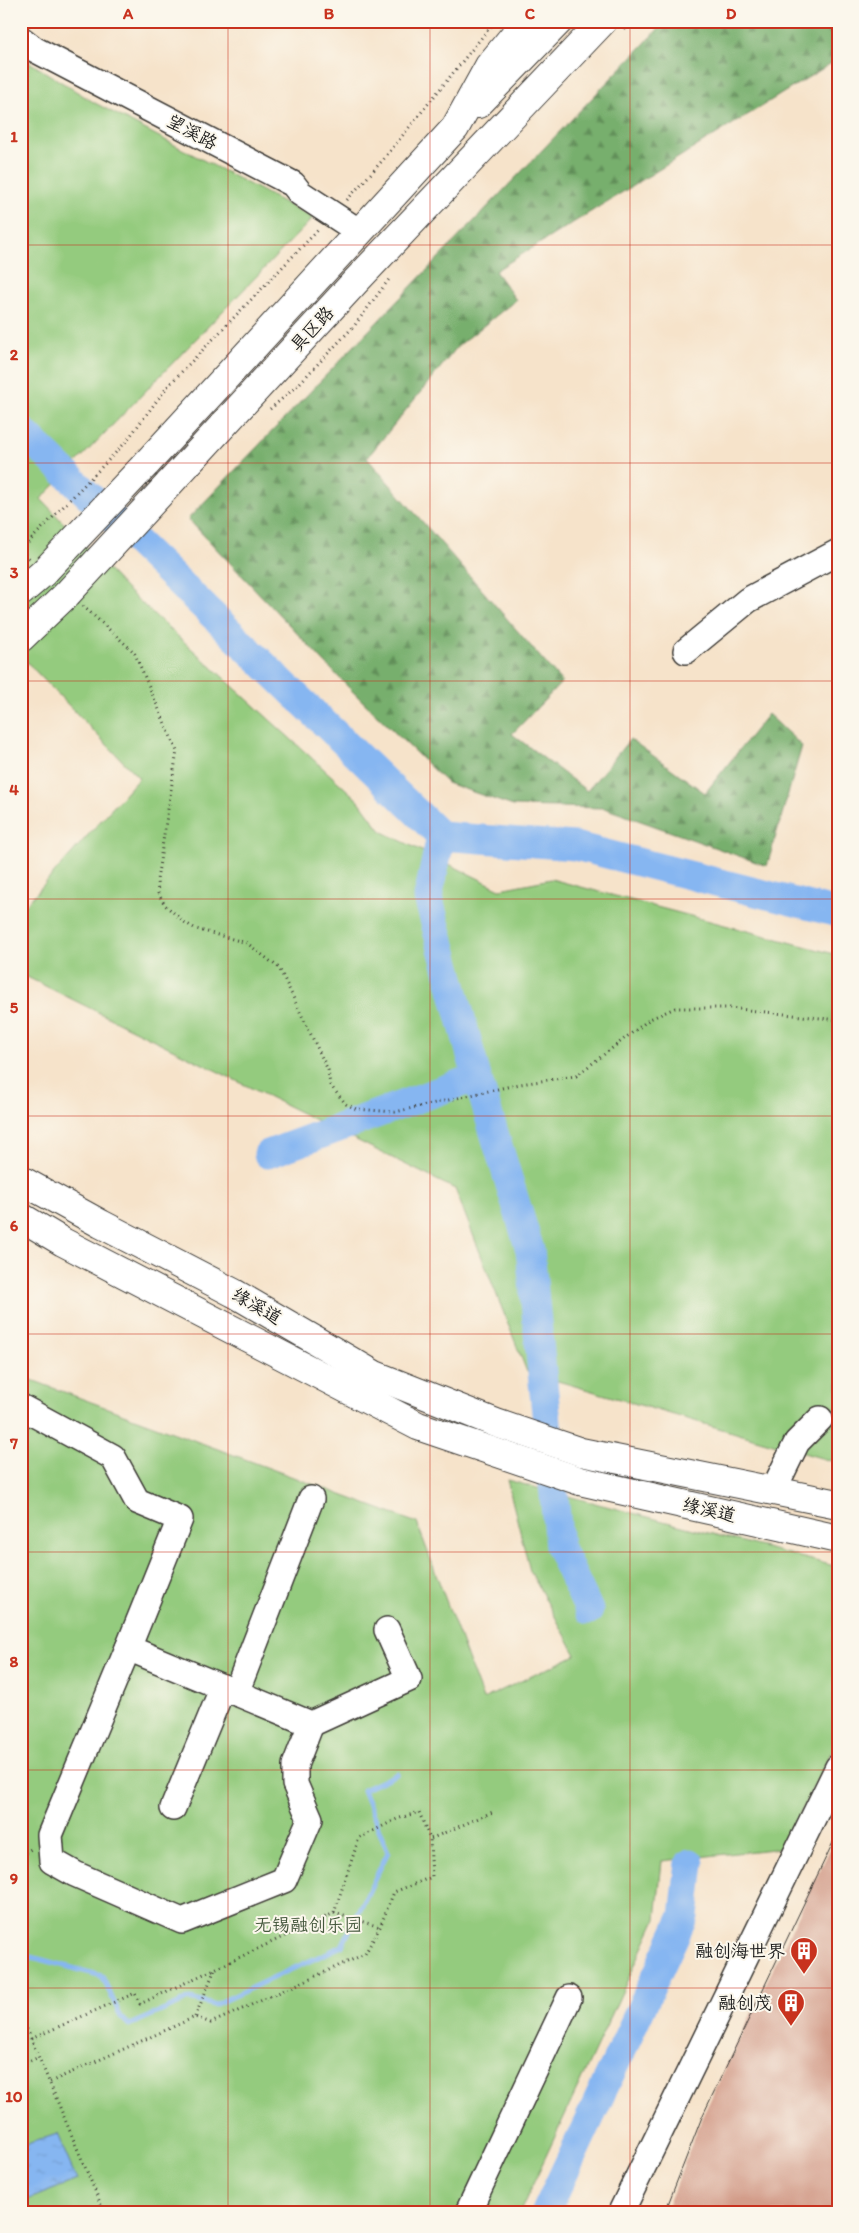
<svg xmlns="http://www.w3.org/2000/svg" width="859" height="2233" viewBox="0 0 859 2233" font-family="Itim,'LXGW WenKai TC',sans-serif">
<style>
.forest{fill:url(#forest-firs);stroke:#4a6644}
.green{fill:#94cb7e;stroke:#58744d}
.water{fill:url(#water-ripples);stroke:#516986}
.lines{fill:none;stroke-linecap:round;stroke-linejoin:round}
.stream{stroke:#86b6f1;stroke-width:5}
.river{stroke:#86b6f1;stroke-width:29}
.building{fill:#d39d8a}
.minor-casing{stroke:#3d3a36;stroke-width:28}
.major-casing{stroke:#3d3a36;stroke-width:30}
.highway-casing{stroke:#3d3a36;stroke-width:30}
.path{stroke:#3d3a36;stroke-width:3;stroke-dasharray:1 4;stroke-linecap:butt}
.minor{stroke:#fff;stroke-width:25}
.major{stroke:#fff;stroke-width:28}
.highway{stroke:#fff;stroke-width:28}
.highway-bridge-casing{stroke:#3d3a36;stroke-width:30;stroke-linecap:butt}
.highway-bridge{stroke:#fff;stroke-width:28}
.grid{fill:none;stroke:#c8321e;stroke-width:1;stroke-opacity:0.55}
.labels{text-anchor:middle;stroke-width:4;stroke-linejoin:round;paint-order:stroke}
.street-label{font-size:18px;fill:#1c1c1c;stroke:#fbf7ec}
.park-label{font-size:18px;fill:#46593e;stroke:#fbf7ec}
.poi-label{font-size:18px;fill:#1c1c1c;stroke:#fbf7ec;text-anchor:end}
.neatline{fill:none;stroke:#c8321e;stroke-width:2}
.grid-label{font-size:16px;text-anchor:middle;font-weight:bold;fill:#c8321e}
</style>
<defs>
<pattern id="forest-firs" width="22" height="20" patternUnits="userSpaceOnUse" patternTransform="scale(1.25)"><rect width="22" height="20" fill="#77af6d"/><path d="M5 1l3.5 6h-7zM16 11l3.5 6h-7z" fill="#618e59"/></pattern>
<pattern id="water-ripples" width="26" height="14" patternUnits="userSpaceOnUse" patternTransform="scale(1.25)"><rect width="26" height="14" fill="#86b6f1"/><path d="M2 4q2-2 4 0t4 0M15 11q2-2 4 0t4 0" fill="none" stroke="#739cce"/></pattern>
</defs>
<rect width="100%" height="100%" fill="#fbf7ec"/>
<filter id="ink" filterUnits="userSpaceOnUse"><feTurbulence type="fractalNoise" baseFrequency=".02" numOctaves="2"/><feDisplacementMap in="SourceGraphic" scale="10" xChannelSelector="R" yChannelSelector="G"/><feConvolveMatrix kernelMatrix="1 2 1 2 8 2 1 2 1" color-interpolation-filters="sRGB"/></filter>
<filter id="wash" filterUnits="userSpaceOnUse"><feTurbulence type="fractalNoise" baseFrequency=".0096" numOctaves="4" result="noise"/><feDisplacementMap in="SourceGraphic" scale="20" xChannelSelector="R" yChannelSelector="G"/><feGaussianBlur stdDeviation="1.12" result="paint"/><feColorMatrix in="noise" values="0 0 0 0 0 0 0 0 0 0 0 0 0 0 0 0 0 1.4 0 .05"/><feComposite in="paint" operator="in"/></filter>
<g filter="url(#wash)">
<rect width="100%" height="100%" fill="#f6e3ca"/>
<!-- forest -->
<polygon class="forest" points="666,21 838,21 838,59 495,271 516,300 458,346 367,458 562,682 512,734 587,791 630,739 705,793 768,714 802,746 767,866 604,808 513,806 447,783 351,690 188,519"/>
<!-- green -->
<g class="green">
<polygon points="21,57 95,103 313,218 41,499 126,589 359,801 381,831 500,889 551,879 838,955 838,1463 527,1372 455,1189 21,974 21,910 139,778 21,656"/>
<polygon points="21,1376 417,1523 483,1699 576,1655 530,1571 507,1480 838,1567 838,1739 782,1848 662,1861 656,1919 520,2212 21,2212"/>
</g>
<!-- water -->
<polygon class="water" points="57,2134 77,2180 22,2202 21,2205 21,2146"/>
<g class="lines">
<!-- stream -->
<polyline class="stream" points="21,1958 28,1956 102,1976 121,2017 129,2025 190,1999 214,2005 342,1946 388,1852 363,1790 397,1774"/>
<!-- river -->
<g class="river">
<polyline points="21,430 441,836"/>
<polyline points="268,1154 477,1077"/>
<polyline points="589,1610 559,1546 530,1250 477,1077 428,897 441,836 575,846 838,913"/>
<polyline points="546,2212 684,1916 690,1863"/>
</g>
</g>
<g id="blocks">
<!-- building -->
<polygon class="building" points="838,1832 838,2212 665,2212 702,2117"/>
</g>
</g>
<g filter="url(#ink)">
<use href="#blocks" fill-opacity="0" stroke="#3d3a36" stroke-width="1"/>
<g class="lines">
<defs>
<g id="minor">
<polyline points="21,39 34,49 293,184 300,193 358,231"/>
<polyline points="686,651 748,600 838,552"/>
<polyline points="21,1407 113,1457 137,1501 180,1519 128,1648 50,1835 52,1861 75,1874 182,1921 284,1880 310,1819 295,1784 295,1765 311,1724"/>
<polyline points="773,1491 797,1442 820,1419"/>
<polyline points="128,1648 311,1724 409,1679 387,1630"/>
<polyline points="236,1693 311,1499"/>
<polyline points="173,1808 223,1687"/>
<polyline points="468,2212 569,1998"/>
<polyline points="621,2212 838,1767"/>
</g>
<g id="major">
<polyline points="21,1180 101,1224 234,1293 375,1375 496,1423 581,1452 838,1504"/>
<polyline points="21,1217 63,1242 418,1426 580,1481 838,1539"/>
</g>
<g id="highway">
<polyline points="478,104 559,21"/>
<polyline points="146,464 455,128 489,66 526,21"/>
<polyline points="168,485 356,281 603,21"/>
<polyline points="21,592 43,573"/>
<polyline points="21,638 67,594"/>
</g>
</defs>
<!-- minor casing -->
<use href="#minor" class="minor-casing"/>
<!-- major casing -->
<use href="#major" class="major-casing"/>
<!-- highway casing -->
<use href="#highway" class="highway-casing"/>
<!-- path -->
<g class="path">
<polyline points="624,29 631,21"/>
<polyline points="347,200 382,161 495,21"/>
<polyline points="270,409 296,387 355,325 390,278"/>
<polyline points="21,550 125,443 168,386 320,228"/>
<polyline points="21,551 30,559"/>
<polyline points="83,606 134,652 177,751 157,880 158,893 165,905 184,922 196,929 247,943 279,968 328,1070 330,1085 346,1104 356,1109 395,1112 520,1084 576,1076 650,1019 675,1008 730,1008 838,1020"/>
<polyline points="21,1855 31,1849"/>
<polyline points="334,1913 380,1927"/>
<polyline points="21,2015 104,2212"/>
<polyline points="195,2017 215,1969"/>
<polyline points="31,2039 135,1993 140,2004 334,1913 359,1838 397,1819 419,1812 430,1839 495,1811"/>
<polyline points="21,2065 39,2057"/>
<polyline points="50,2082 195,2017 211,2023 365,1954 380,1927 394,1892 432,1877 430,1839"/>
</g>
<!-- minor -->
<use href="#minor" class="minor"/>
<!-- major -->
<use href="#major" class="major"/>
<!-- highway -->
<use href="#highway" class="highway"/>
<defs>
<g id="highway-bridge">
<polyline points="43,573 146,464"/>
<polyline points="67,594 168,485"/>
</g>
</defs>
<!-- highway-bridge casing -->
<use href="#highway-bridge" class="highway-bridge-casing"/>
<!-- highway-bridge -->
<use href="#highway-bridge" class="highway-bridge"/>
</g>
</g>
<!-- grid -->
<path class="grid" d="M228,21V2212M430,21V2212M630,21V2212M21,245H838M21,463H838M21,681H838M21,899H838M21,1116H838M21,1334H838M21,1552H838M21,1770H838M21,1988H838"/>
<!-- icons -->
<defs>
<symbol id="building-pin" viewBox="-11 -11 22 30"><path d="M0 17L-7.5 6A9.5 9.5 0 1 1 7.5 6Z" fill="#c8321e" stroke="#fbf7ec"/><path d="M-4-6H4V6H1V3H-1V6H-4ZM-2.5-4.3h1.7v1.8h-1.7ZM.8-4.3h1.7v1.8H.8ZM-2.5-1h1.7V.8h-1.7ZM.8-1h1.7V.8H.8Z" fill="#fff"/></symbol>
</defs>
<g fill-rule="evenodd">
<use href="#building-pin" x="788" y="1935" width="32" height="43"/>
<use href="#building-pin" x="775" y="1987" width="32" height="43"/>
</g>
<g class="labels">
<!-- street labels -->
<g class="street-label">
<text transform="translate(192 132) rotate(28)" y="6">望溪路</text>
<text transform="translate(312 329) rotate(-47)" y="6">具区路</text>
<text transform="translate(257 1306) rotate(30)" y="6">缘溪道</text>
<text transform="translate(709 1510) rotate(13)" y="6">缘溪道</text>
</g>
<!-- park labels -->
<g class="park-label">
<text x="308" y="1931">无锡融创乐园</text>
</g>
<!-- poi labels -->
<g class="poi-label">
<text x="785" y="1957">融创海世界</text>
<text x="772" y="2009">融创茂</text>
</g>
</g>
<!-- margin -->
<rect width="859" height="2233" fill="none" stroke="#fbf7ec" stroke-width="55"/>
<rect x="28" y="28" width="804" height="2178" class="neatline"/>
<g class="grid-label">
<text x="128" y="19">A</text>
<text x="329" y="19">B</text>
<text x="530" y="19">C</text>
<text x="731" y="19">D</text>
<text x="14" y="142">1</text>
<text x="14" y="360">2</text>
<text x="14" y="578">3</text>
<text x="14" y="795">4</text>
<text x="14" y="1013">5</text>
<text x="14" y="1231">6</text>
<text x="14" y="1449">7</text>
<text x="14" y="1667">8</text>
<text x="14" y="1884">9</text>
<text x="14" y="2102">10</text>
</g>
</svg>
